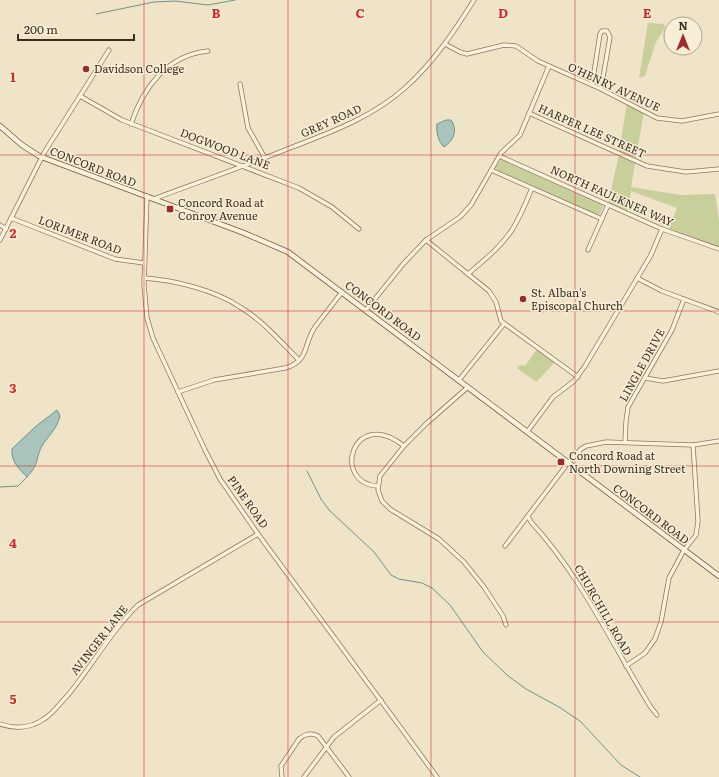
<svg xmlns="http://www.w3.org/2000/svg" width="719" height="777" viewBox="0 0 719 777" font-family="Literata,serif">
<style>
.green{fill:#c9cf9b}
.water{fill:#a9c4bc;stroke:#6f938a}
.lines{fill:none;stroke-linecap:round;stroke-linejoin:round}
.stream{stroke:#6f938a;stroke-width:1}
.minor-casing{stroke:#8d765c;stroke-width:5}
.secondary-casing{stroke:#6f573f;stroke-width:6}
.minor{stroke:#faf1dc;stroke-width:3.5}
.secondary{stroke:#faf1dc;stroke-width:4.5}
.grid{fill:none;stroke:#d62828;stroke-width:1;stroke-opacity:0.55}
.poi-dot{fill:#9e2a2b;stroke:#f7eed8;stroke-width:1.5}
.labels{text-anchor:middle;stroke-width:3;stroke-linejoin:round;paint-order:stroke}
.poi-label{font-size:11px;fill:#3d2e20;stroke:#f7eed8;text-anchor:start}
.street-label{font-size:11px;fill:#3d2e20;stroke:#f7eed8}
.grid-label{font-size:13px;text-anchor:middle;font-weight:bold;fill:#d62828;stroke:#f7eed8;stroke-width:3;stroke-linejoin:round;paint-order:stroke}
</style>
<rect width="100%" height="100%" fill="#f0e4c8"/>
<!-- green -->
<g class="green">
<polygon points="648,23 664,24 665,28 656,42 645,76 639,78"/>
<polygon points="627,101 644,112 631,187 681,195 715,194 719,221 719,248 668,231 677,208 631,191 627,213 608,205 619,154"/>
<polygon points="501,160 601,204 603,207 600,214 597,215 497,171 496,166"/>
<polygon points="534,301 538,304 545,303 545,311 543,314 530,305"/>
<polygon points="538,348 556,361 536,382 517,368 520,365 525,366"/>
</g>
<!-- water -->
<g class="water">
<path d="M446,120H451C458,130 454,140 444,147C438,142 436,131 437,124Z"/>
<path d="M57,410L60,416C57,429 48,436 42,446C35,459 40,463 27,477C20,469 11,463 12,449L35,427Z"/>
</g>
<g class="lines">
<!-- stream -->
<g class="stream">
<polyline points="96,14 154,2 175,1 208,5 235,0"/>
<polyline points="307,471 321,499 329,510 374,552 391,575 399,579 422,583 432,588 450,605 483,652 507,675 526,689 559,707 580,721 621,765 640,777"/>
<polyline points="0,487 18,486 27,477"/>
</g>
<defs>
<g id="minor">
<polyline points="445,44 460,52 467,54 504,45 516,46 538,61 601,89 657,118 682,121 719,114"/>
<polyline points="240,84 248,128 265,158"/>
<polyline points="592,85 600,34 602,31 607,31 610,37 601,89"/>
<polyline points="80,96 122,120 299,188 332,207 359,229"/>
<polyline points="529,113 647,166 686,172 719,169"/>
<path d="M131,124C143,88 167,55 208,51"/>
<polyline points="499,156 662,229 719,249"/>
<polyline points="491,170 602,219"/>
<polyline points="147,196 144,285 147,318 153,338 205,450 220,479 258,534 437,777"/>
<path d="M153,199C199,182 245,166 290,148C331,132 371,118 405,88C433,63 454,32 474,0"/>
<polyline points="11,218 115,259 144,263"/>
<polyline points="0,225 6,229"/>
<polyline points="0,240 44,153 109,50"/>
<polyline points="426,240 489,291 496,302 501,321 578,377"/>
<polyline points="588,250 608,205"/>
<path d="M468,274C483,261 500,248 512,230C520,217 526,203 532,188"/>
<path d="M144,278C174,280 215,290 240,307C262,320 281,342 299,360"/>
<polyline points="637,278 662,291 719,312"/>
<polyline points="366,310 404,263 426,240 460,217 471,205 501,153 520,135 549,66"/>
<polyline points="645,378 663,381 719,371"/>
<polyline points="459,380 504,324"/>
<polyline points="468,387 427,423 404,446 380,476 378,490 382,501 390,509 439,539 464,562 484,587 503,616 506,625"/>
<path d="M178,392L214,380L285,368C310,361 303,344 315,327C324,315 333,304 342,292"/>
<polyline points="527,432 553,397 574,381 585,366 651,255 662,229"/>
<polyline points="625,442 626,421 628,407 672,330 684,299"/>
<path d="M378,486C331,484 352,405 404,446"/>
<path d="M528,516L531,522C581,576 612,644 650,706L657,715"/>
<polyline points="505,546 568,463 581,449 586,446 606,442 693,445 719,441"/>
<polyline points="626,666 645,653 655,639 661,622 669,578 684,550 696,535 698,521 693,445"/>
<path d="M0,724C15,729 31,728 44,719C54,713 60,703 68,695C92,666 111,631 138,605L258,534"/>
<path d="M282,777L281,766L299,739C305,734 311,732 318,736L349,777"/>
<polyline points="304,777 334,737 381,700"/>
</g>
<polyline id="secondary" points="0,126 22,145 39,156 244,233 288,252 719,576"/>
</defs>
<!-- minor casing -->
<use href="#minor" class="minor-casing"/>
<!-- secondary casing -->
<use href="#secondary" class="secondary-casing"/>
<!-- minor -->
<use href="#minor" class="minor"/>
<!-- secondary -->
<use href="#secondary" class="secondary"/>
</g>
<!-- grid -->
<path class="grid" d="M144,0V777M288,0V777M431,0V777M575,0V777M0,155H719M0,311H719M0,466H719M0,622H719"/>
<!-- markers -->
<g class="poi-dot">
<circle cx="86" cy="69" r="4"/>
<rect x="166" y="205" width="8" height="8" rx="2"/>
<circle cx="523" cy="299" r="4"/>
<rect x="557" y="458" width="8" height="8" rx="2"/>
</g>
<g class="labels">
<!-- poi labels -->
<g class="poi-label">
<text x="94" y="73">Davidson College</text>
<text x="178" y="207">Concord Road at<tspan x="178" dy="13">Conroy Avenue</tspan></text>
<text x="531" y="297">St. Alban's<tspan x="531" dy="13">Episcopal Church</tspan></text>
<text x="569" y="460">Concord Road at<tspan x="569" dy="13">North Downing Street</tspan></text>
</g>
<!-- street labels -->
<g class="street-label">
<text transform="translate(614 87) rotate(25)" y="4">O'HENRY AVENUE</text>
<text transform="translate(331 121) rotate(-24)" y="4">GREY ROAD</text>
<text transform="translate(592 131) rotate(24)" y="4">HARPER LEE STREET</text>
<text transform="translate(225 149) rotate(21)" y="4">DOGWOOD LANE</text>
<text transform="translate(93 167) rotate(21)" y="4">CONCORD ROAD</text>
<text transform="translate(612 196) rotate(24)" y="4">NORTH FAULKNER WAY</text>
<text transform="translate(80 235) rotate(21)" y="4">LORIMER ROAD</text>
<text transform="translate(383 311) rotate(37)" y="4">CONCORD ROAD</text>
<text transform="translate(642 365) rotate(-61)" y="4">LINGLE DRIVE</text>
<text transform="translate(248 502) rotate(55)" y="4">PINE ROAD</text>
<text transform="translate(651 514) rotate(37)" y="4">CONCORD ROAD</text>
<text transform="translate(603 610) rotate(60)" y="4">CHURCHILL ROAD</text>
<text transform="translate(99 640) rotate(-52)" y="4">AVINGER LANE</text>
</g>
</g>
<g class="grid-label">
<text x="216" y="18">B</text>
<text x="360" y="18">C</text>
<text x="503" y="18">D</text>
<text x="647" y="18">E</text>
<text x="13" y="82">1</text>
<text x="13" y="238">2</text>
<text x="13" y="393">3</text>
<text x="13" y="548">4</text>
<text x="13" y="704">5</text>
</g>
<!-- north arrow -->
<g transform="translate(683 36)"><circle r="19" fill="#f7eed8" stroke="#ada18e"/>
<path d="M0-3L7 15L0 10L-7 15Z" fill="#9e2a2b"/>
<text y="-6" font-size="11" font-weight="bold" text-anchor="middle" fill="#3d2e20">N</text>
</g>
<!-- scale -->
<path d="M18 34v6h116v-6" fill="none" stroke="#3d2e20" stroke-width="2"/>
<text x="24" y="34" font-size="12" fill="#3d2e20" stroke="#f7eed8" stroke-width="3" paint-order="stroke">200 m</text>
</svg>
